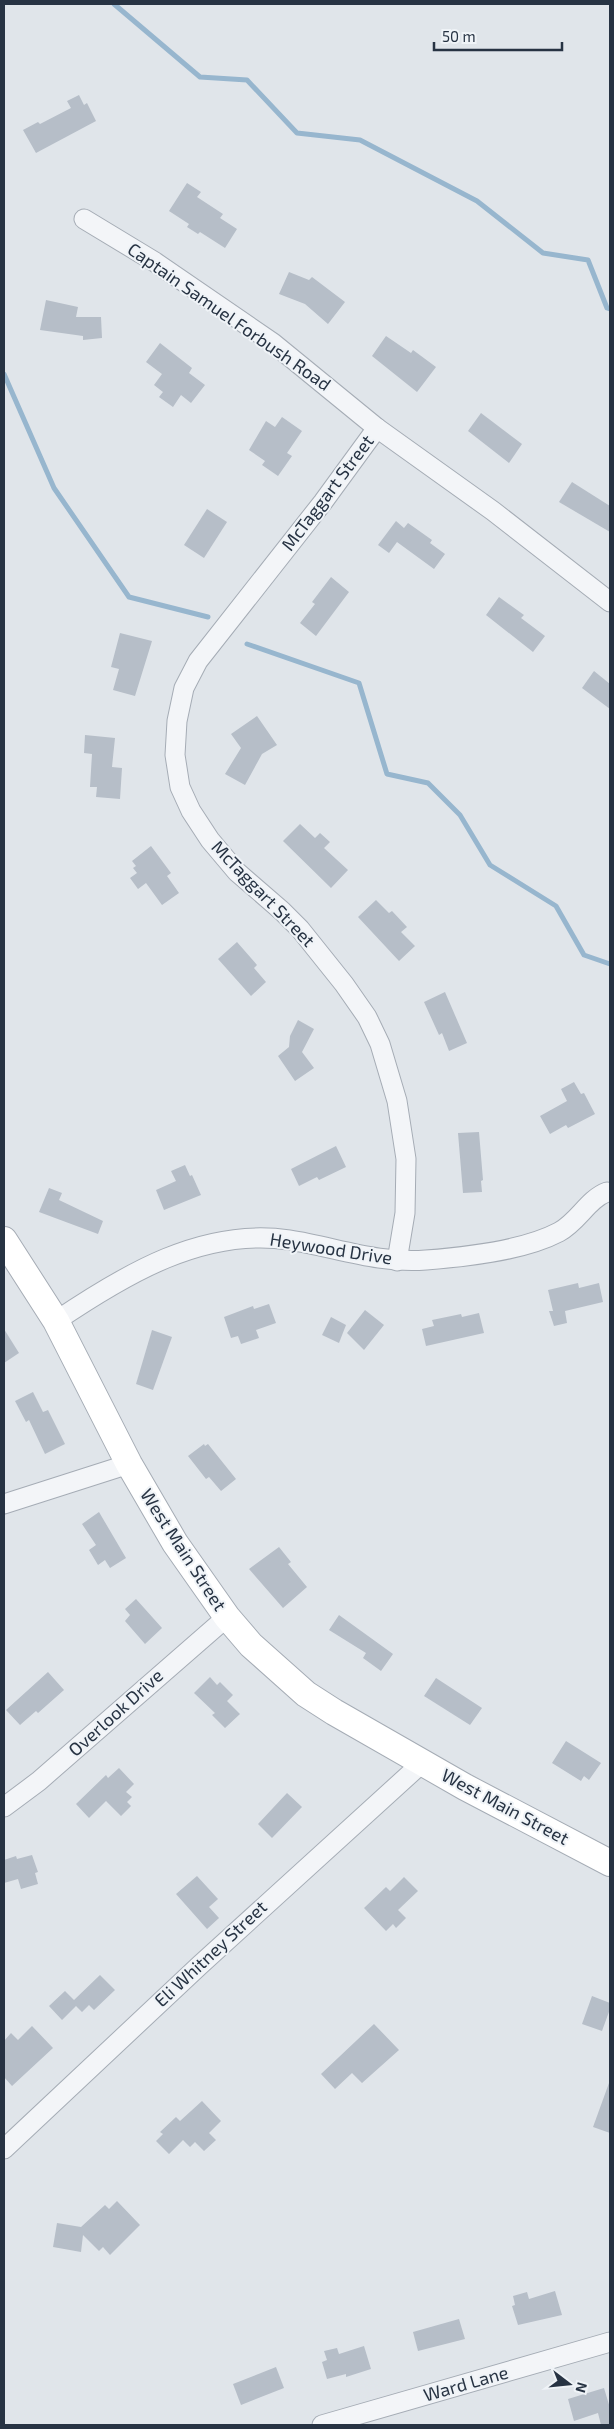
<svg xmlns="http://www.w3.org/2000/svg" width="614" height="2429" viewBox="0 0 614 2429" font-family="'Exo 2',sans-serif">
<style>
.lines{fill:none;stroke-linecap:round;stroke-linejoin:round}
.stream{stroke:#97b6ce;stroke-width:5}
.building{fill:#b6bec8}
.street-casing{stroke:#a5acb5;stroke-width:21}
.secondary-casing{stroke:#a5acb5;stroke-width:28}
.street{stroke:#f3f5f8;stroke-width:19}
.secondary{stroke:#fff;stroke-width:26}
.labels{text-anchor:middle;stroke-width:4;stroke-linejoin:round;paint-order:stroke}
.street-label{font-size:18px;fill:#273343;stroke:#eff3f7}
</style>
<rect width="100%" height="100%" fill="#e0e5ea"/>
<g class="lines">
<!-- stream -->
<g class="stream">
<polyline points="114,4 200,77 247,80 297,133 360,140 477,201 543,253 588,260 607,308 610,309"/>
<polyline points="4,374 54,488 129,597 208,617"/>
<polyline points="247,644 359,683 387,774 428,783 460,815 490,865 556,906 584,955 610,964"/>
</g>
</g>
<!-- building -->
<g class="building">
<polygon points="79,95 84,105 87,103 96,121 36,153 23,130 38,122 40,124 71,108 67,101"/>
<polygon points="187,183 201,192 197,197 223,214 220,218 237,229 225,248 200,232 198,234 187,227 189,224 169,211"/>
<polygon points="289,272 309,280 312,277 345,302 328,324 305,304 279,294"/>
<polygon points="46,300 78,307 76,317 101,317 102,338 83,340 83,336 40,330"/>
<polygon points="386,336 411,353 413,350 436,367 417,392 372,356"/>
<polygon points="160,343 192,368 189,373 205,385 191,403 181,395 173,407 159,397 163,392 154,385 162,374 146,362"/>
<polygon points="481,413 522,444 509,463 468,431"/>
<polygon points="282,417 302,431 287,453 292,456 278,476 262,465 265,461 249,450 266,421 275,427"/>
<polygon points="572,482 610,506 610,532 559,502"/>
<polygon points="207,509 227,522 204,558 184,545"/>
<polygon points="396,521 404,528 408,523 432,540 430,543 445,554 434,569 397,542 389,553 378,545"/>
<polygon points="331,577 349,592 316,636 300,623 315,604 312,602"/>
<polygon points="499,597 524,615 521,618 545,636 533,652 486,615"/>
<polygon points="120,633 152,641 135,696 113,690 119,669 111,667"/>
<polygon points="594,671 610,684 610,709 582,688"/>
<polygon points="257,716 277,745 262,754 245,785 225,774 241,748 231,734"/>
<polygon points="85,735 115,738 112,767 122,768 120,799 96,797 97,787 90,787 92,754 84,753"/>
<polygon points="300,824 315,838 320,833 330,842 324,848 348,870 331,888 283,841"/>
<polygon points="151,846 171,873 167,876 179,893 162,905 146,883 138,889 130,878 137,873 133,868 136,866 132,861"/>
<polygon points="376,900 389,913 392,911 407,927 401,932 415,946 399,961 358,917"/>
<polygon points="237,942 257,965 254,968 266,982 251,996 218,959"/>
<polygon points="445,992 467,1043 449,1051 442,1033 439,1035 424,1002"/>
<polygon points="298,1020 314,1029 302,1052 314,1068 295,1081 278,1056 289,1047 290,1036"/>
<polygon points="574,1082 581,1094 584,1093 595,1114 568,1128 566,1125 550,1134 540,1116 567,1101 561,1089"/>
<polygon points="479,1132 483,1180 481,1181 482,1192 463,1193 458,1133"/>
<polygon points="336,1146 346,1167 319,1180 317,1177 299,1186 291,1169"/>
<polygon points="185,1165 190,1176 192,1175 201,1195 164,1210 156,1190 176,1181 171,1171"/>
<polygon points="49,1188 62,1193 59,1200 103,1221 98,1234 39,1212"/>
<polygon points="578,1283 579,1288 599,1283 603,1302 565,1311 567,1323 554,1326 549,1311 553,1311 548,1290"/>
<polygon points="269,1304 276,1323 256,1330 259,1338 241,1344 238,1336 231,1338 224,1317 253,1306 254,1309"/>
<polygon points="365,1310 384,1325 364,1350 347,1333"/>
<polygon points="479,1313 484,1333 426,1346 422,1329 434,1326 432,1320 461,1314 462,1317"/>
<polygon points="331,1317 346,1325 339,1343 322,1335"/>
<polygon points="4,1329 19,1353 4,1363"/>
<polygon points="152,1330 172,1337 153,1390 136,1384"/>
<polygon points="33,1392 43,1412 48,1410 65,1444 45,1454 29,1420 26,1422 15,1401"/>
<polygon points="204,1444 205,1446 208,1444 236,1479 221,1491 209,1477 206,1479 188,1456"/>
<polygon points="99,1512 126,1558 110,1568 105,1560 98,1565 89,1550 96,1545 82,1524"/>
<polygon points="279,1547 291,1562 288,1564 307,1587 283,1608 249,1569"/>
<polygon points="136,1599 162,1628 145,1644 125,1621 130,1615 125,1609"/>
<polygon points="339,1615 393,1654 381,1671 363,1658 366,1653 329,1630"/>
<polygon points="48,1672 64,1690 38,1713 36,1711 20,1725 6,1710"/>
<polygon points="210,1677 217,1685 220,1682 233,1695 227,1701 240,1714 225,1728 212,1715 215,1713 194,1693"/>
<polygon points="436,1678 482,1708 470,1725 424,1696"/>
<polygon points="566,1741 601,1763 589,1780 584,1776 581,1781 552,1763"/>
<polygon points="119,1768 134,1784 126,1792 132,1797 127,1802 131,1806 121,1816 106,1801 89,1818 76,1804 106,1775 108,1778"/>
<polygon points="287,1793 302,1807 272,1838 258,1824"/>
<polygon points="32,1855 38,1872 35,1873 38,1884 21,1889 18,1879 4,1883 4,1860 16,1856 17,1859"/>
<polygon points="197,1876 218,1899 209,1907 219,1918 207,1929 176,1894"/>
<polygon points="404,1877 418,1891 398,1910 406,1918 396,1928 393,1924 386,1931 364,1908 386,1887 390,1891"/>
<polygon points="100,1975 115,1990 94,2010 89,2005 82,2012 76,2006 62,2020 49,2006 65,1991 74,2000"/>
<polygon points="592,1996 610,2003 610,2009 602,2031 582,2024"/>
<polygon points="374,2024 399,2050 362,2083 352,2073 335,2089 321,2074"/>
<polygon points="32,2026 53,2048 12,2086 4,2077 4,2041 11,2033 18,2040"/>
<polygon points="609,2083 610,2083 610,2133 593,2127"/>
<polygon points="202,2101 221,2121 209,2133 216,2140 204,2151 195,2142 190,2147 183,2140 169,2154 156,2141 163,2134 160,2132 176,2117 180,2121"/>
<polygon points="117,2201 140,2225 110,2255 103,2247 99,2251 83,2235 81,2252 53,2247 57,2223 81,2227 105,2205 109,2209"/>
<polygon points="555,2291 562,2315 518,2325 512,2306 515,2305 513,2296 527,2292 529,2299"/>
<polygon points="459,2319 465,2339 418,2351 413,2332"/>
<polygon points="364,2346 371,2369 346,2377 346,2374 327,2379 322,2362 327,2360 324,2351 337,2348 339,2354"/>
<polygon points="276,2367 284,2388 241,2405 233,2384"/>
<polygon points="604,2388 610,2408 610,2425 601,2425 598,2413 574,2421 568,2399"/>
</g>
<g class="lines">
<defs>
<g id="street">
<polyline points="84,219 155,262 273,343 377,428 493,511 610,602"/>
<polyline points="377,428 323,502 198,661 184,688 177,721 175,755 180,787 191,811 210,840 237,872 282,911 300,929 344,984 367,1017 380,1044 397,1101 406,1159 405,1213 397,1261"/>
<path d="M56,1321C124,1275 203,1227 289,1240C335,1247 379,1264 426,1260C466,1257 523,1251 559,1232C578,1222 588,1199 607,1192"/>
<polyline points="4,1504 129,1464"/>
<polyline points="4,1807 39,1781 227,1617"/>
<polyline points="4,2149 200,1965 422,1763"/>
<polyline points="322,2425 610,2342"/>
</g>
<polyline id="secondary" points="4,1240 56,1321 129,1464 175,1543 227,1617 251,1645 306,1694 334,1712 465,1787 610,1863"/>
</defs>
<!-- street casing -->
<use href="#street" class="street-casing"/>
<!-- secondary casing -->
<use href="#secondary" class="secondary-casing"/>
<!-- street -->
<use href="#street" class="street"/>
<!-- secondary -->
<use href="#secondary" class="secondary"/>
</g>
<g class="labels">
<!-- street labels -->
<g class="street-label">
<text transform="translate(229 317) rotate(35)" y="6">Captain Samuel Forbush Road</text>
<text transform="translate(328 493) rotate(-53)" y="6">McTaggart Street</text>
<text transform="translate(263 894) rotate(46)" y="6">McTaggart Street</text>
<text transform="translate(331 1249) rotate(9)" y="6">Heywood Drive</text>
<text transform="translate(183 1550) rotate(57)" y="6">West Main Street</text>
<text transform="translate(116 1713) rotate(-42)" y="6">Overlook Drive</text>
<text transform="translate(505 1807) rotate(28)" y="6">West Main Street</text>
<text transform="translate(211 1954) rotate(-43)" y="6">Eli Whitney Street</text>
<text transform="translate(466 2384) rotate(-16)" y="6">Ward Lane</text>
</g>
</g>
<!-- border -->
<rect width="614" height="2429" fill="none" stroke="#273343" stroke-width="10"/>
<!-- north arrow -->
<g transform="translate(569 2384) rotate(106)" stroke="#eff3f7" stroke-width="4" paint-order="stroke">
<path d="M0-4L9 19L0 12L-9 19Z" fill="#273343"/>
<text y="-8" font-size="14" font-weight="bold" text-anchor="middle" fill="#273343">N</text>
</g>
<!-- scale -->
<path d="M434 42v8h128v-8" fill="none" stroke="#273343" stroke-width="2.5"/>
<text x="442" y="42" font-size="15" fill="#273343" stroke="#eff3f7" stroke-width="4" paint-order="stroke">50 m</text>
</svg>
